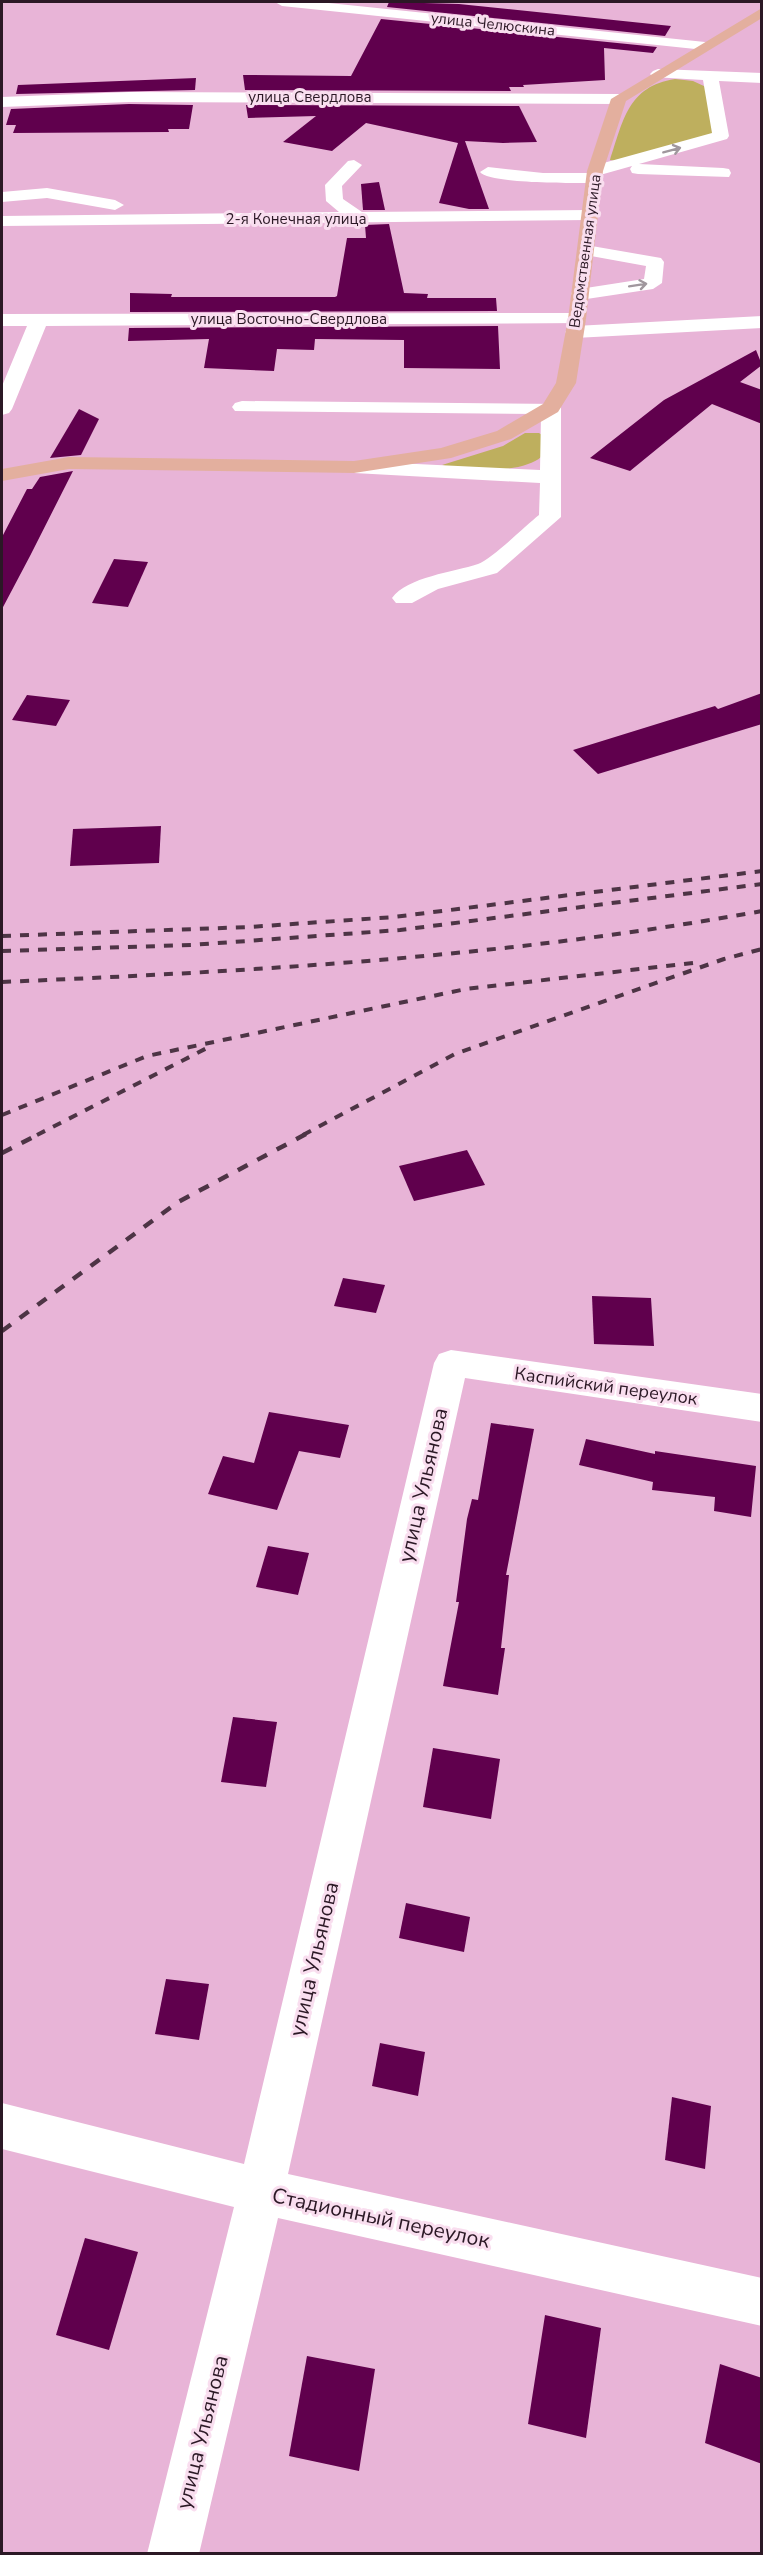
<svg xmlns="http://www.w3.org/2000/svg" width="763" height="2555" viewBox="0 0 763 2555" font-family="'Nunito Sans',sans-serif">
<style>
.green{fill:#beaf5e}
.building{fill:#60004d}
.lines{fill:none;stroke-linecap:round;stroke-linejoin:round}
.minor{fill:#fff;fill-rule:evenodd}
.major{fill:#e3af9e;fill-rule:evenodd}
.rail-far1{stroke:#4d3445;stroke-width:4;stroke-dasharray:9 9;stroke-linecap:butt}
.rail{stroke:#4d3445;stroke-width:4.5;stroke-dasharray:11 11;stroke-linecap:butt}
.oneway{stroke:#a0979d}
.labels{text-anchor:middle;stroke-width:6;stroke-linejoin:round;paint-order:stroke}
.far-street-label{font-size:15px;fill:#2b1825;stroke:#f9deef}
.street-label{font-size:18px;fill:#2b1825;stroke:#f9deef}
.near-street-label{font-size:21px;fill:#2b1825;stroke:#f9deef}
</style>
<rect width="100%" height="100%" fill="#e8b4d7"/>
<!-- green -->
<g class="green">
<path d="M675,79L693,81L706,87L714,134L616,161L610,160C623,121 628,86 675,79Z"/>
<path d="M525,433H539L545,437L541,457C524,473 464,473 442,465L503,446Z"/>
</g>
<!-- building -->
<g class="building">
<polygon points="389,2 459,4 671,26 665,36 387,7"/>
<polygon points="381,19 657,47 653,53 604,48 605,80 523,85 524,87 509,87 511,91 245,90 243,75 351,76"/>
<polygon points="196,78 195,90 16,94 18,85"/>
<polygon points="129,104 193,105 189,129 168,129 169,132 13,133 16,125 6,125 11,109"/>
<polygon points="246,105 519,106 537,142 503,143 465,141 489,209 469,209 439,203 458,143 366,123 332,151 283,142 316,116 248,118"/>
<polygon points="379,182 385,210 363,210 361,184"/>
<polygon points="389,224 404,293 428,294 427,298 496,298 497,311 130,312 130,293 172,294 171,297 335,297 337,296 347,238 366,238 365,225"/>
<polygon points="498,326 500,369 404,368 404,340 315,339 314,350 277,349 274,371 204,368 209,339 128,341 129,328"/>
<polygon points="756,350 762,365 740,382 762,390 762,424 712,404 630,471 590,458 664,400"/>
<polygon points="79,409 99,419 81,455 50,458"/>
<polygon points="73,471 30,556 2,609 2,537 27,489 32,489 40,477"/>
<polygon points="114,559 148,562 128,607 92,603"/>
<polygon points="762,693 762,724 598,774 573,750 715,706 718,709"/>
<polygon points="27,695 70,700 56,726 12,720"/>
<polygon points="161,826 159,863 70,866 73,829"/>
<polygon points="467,1150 485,1185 414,1201 399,1166"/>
<polygon points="343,1278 385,1285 376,1313 334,1306"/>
<polygon points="592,1296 651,1298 654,1346 594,1344"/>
<polygon points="269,1412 349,1425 340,1458 299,1451 277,1510 208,1494 223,1456 254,1463"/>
<polygon points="491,1423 534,1429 506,1575 509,1575 501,1648 505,1648 498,1695 443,1686 459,1602 456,1602 467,1519 472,1499 478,1500"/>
<polygon points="586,1439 655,1454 655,1451 756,1466 751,1517 714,1511 715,1497 652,1490 653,1482 579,1465"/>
<polygon points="268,1546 309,1553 298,1595 256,1587"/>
<polygon points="233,1717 277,1722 266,1787 221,1782"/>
<polygon points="433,1748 500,1759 491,1819 423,1807"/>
<polygon points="406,1903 470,1917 464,1952 399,1938"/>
<polygon points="166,1979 209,1984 199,2040 155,2034"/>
<polygon points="380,2043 425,2052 418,2096 372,2086"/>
<polygon points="672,2097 711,2106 705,2169 665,2160"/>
<polygon points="85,2238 138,2252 109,2350 56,2335"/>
<polygon points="545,2315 601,2328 586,2438 528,2424"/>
<polygon points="307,2356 375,2369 359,2471 289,2456"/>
<polygon points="720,2364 762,2378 762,2464 705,2443"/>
</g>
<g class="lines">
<!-- minor -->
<g class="minor">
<polygon points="275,2 319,2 705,42 712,46 705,50 282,6"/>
<path d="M658,69L762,73V83L719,81L729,136L727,139L639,164L723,168L729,169L731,173L729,177L638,174L632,173L630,169L632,166L600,175L602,178L600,182L594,183C575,183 489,184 480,172L488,167L543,173H588L589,167L712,133L703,80L653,77L650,74L653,71Z"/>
<polygon points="129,92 619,94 627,99 619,104 129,102 2,107 2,97"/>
<polygon points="354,160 362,165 342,186 343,199 362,212 590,210 599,215 590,220 2,226 2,216 339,212 326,201 325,185 348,161"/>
<polygon points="47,188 115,200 124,205 115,210 47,198 2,202 2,192"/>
<polygon points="586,245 661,258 664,262 662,283 653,289 580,300 573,298 571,294 573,290 644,279 646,266 580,254 577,250"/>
<polygon points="577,313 584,315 586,319 584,323 46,326 12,409 9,413 2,415 2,386 27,326 2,326 2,314"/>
<polygon points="762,316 762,328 575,338 565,332 575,326"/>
<path d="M242,401L558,404L561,408V517L497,573L438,589L412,603H396L392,598C407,577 454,572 478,564C492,559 525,526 539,515L540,483L354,473L347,471L343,467L347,463L354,461L540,470L541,414L235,411L232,407L235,403Z"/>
<polygon points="451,1350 762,1394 762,1422 465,1378 288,2174 762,2278 762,2326 278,2218 199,2554 147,2554 234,2207 2,2149 2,2103 244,2164 434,1363 439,1354"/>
</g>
<!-- major -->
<polygon class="major" points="762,8 762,18 626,101 603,171 586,319 576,383 558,412 511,439 451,458 354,473 69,469 2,481 2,469 69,457 354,461 441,448 497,431 543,404 556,383 568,319 587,171 611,99"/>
<!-- rail-far1 -->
<g class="rail-far1">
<polyline points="2,936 250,927 394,917 762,871"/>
<polyline points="2,951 191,945 400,930 762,884"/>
<path d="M2,982C259,971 508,957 762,911"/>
<polyline points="2,1115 147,1056 466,989 701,962"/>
<polyline points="37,1135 207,1048"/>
<polyline points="303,1135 455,1054 724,959 762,949"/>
</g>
<!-- rail -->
<g class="rail">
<polyline points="2,1153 39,1134"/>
<polyline points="2,1331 178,1202 306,1134"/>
</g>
</g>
<!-- one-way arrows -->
<defs><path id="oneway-shaft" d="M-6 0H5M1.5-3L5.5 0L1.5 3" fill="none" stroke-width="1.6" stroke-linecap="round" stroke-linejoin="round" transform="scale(1.5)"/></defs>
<g class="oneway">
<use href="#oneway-shaft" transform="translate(672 150) rotate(-15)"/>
<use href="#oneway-shaft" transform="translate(638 285) rotate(-9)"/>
</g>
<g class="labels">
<!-- far-street labels -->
<g class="far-street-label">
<text transform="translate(493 24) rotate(6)" y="5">улица Челюскина</text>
<text x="310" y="102">улица Свердлова</text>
<text x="296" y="224">2-я Конечная улица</text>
<text transform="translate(585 251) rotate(-82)" y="5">Ведомственная улица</text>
<text x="289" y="324">улица Восточно-Свердлова</text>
</g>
<!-- street labels -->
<g class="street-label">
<text transform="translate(606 1386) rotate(8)" y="6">Каспийский переулок</text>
</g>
<!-- near-street labels -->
<g class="near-street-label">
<text transform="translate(423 1485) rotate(-77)" y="7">улица Ульянова</text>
<text transform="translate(314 1959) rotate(-77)" y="7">улица Ульянова</text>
<text transform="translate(381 2218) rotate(12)" y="7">Стадионный переулок</text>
<text transform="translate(202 2432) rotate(-76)" y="7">улица Ульянова</text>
</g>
</g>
<!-- border -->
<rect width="763" height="2555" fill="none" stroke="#2b1825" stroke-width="6"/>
</svg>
